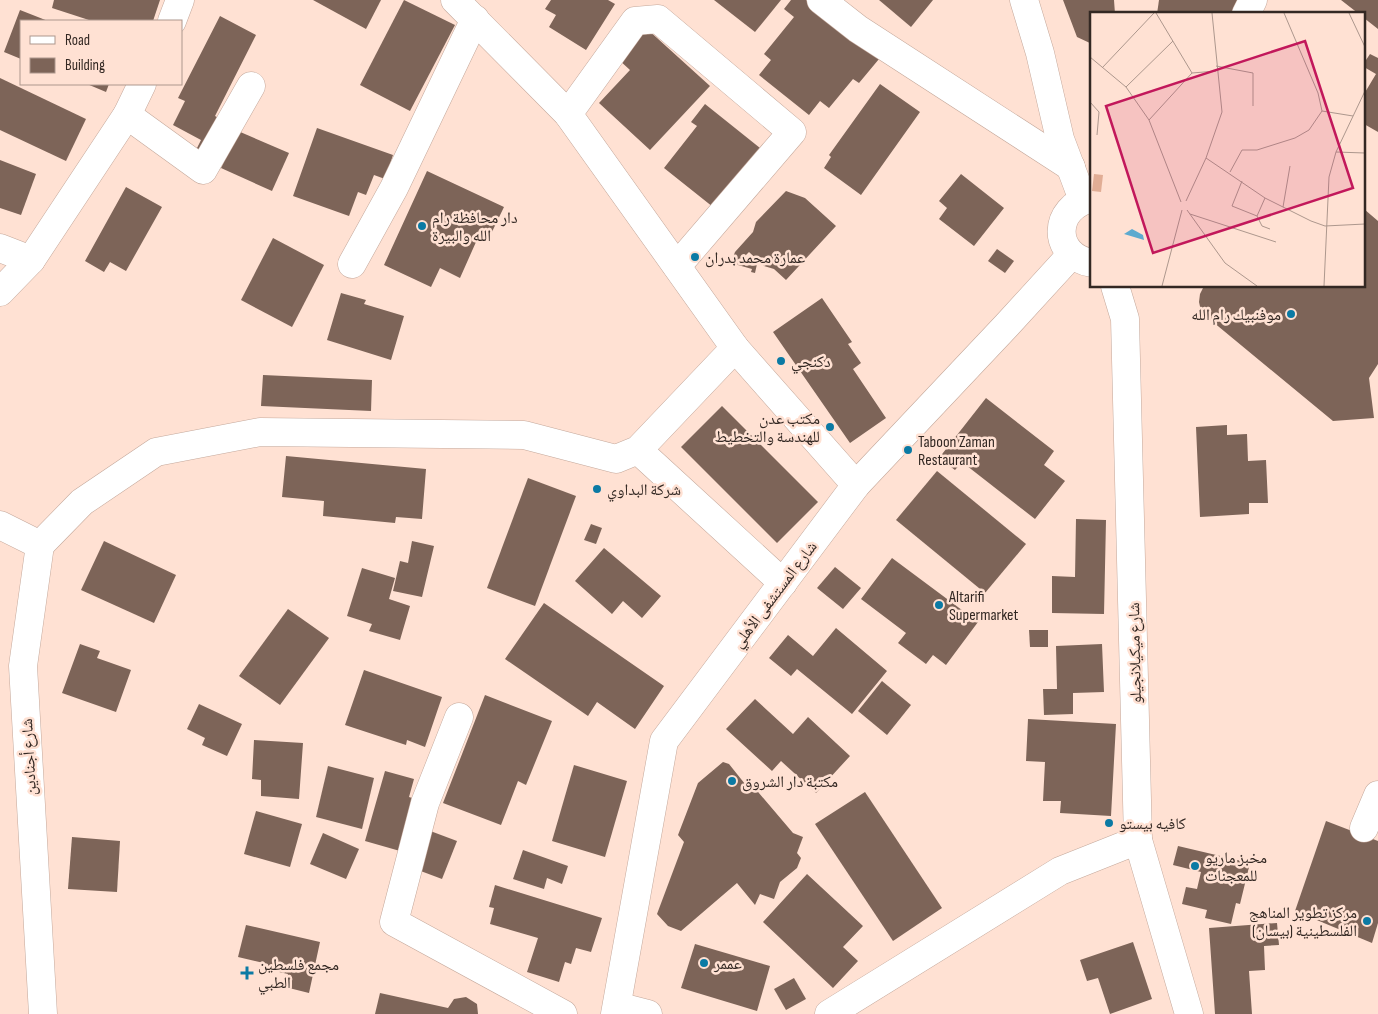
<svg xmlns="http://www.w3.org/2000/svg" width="1378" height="1014" viewBox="0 0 1378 1014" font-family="'Sofia Sans Condensed','Noto Naskh Arabic',sans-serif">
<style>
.building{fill:#7d6458}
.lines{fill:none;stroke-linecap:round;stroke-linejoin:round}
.minor-casing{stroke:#c4a89b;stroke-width:29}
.minor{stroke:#fff;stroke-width:28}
.poi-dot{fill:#0b7aa4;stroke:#ffe1d3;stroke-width:2}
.labels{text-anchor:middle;stroke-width:5;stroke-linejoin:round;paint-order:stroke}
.poi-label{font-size:16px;fill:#332823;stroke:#ffe1d3;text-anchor:start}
.street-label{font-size:16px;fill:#332823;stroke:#ffe1d3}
.inset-road{fill:none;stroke:#ad978d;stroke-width:1}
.view{fill:#c2185b;fill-opacity:0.15;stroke:#c2185b;stroke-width:2.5}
.inset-edge{fill:none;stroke:#332823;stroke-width:2.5}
</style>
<rect width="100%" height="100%" fill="#ffe1d3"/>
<!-- building -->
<g class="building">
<polygon points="54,0 160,0 153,21 92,21 52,8"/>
<polygon points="313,0 381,0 366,29"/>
<polygon points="404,0 455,25 410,111 360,85"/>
<polygon points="551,0 608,0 615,4 586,50 549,27 556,15 545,9"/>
<polygon points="714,0 781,0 755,32"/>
<polygon points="791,0 806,0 879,59 859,83 853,79 829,108 820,101 809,115 759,75 771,60 764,54 794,17 784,9"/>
<polygon points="879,0 933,0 911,27"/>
<polygon points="1063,0 1114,0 1115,14 1092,14 1092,44 1077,37"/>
<polygon points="1159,0 1239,0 1231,14 1157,14"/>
<polygon points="1341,0 1378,0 1378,29 1364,18 1364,14 1359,14"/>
<polygon points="20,10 48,21 21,21 21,59 4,52"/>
<polygon points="220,16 256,35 215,116 222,120 204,156 195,152 201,140 173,125 185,101 178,98"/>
<polygon points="646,28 710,86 650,150 599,103 630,70 618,59"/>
<polygon points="1370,54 1378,58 1378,132 1364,124 1364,94 1376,74 1364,67 1364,63"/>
<polygon points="0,78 86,119 66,161 0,130"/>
<polygon points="87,84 109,84 106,92"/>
<polygon points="880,84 920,112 861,195 824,168 831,157 829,155"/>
<polygon points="705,104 760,148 713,207 664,168 697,126 691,122"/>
<polygon points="317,128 393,155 385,179 374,175 366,195 358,192 349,216 293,196"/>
<polygon points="238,131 289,153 272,191 221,168"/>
<polygon points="0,160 36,174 21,215 0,208"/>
<polygon points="427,171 504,207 489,238 480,233 460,278 440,268 431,287 384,265"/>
<polygon points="961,174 1004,208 974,246 939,219 947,208 939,201"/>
<polygon points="126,187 162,207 126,271 110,262 104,272 85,261"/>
<polygon points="786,191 805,198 836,226 786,280 774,269 764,266 749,252 742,259 757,264 755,273 751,272 752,269 731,263 735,252 753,232 756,222"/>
<polygon points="1364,209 1378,221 1378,364 1369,378 1374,418 1333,421 1207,317 1201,311 1199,302 1200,294 1204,286 1364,286"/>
<polygon points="273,238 324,265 292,327 241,300"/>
<polygon points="997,249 1014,261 1005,273 988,261"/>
<polygon points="341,293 366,300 364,304 404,316 391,360 327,340"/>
<polygon points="822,298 852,342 848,344 861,363 853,369 886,418 850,443 773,332"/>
<polygon points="263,375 372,380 371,411 261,406"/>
<polygon points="986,398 1054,451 1044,465 1065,481 1035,519 962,462 955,470 939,458"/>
<polygon points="722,406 818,502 777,543 681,447"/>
<polygon points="1227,425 1227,435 1247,434 1248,461 1266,460 1268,503 1249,503 1249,514 1200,517 1196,427"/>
<polygon points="286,456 426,469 422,519 396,517 395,523 323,516 324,501 282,497"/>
<polygon points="937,471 1026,544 985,593 896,520"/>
<polygon points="528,478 576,496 535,606 487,588"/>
<polygon points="1076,519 1106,520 1104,614 1052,613 1052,576 1075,577"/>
<polygon points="591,524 602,528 596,544 584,540"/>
<polygon points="104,541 176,575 154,623 81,590"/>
<polygon points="412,541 434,546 422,597 393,591 400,561 408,563"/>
<polygon points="604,548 661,596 642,618 623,601 612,614 575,581"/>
<polygon points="892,558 978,622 946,665 933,655 926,664 898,643 906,633 861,599"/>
<polygon points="835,567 861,588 843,609 817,588"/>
<polygon points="362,568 395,578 389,599 410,606 400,640 369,631 372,624 347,616"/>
<polygon points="544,603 664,686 635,729 597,702 588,716 505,659"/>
<polygon points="288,609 329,638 280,705 239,676"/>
<polygon points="836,628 887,671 852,714 797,669 791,676 769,658 788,635 813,656"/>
<polygon points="1029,630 1048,630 1048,647 1030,647"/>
<polygon points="80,644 100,651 97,658 131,670 116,712 62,693"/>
<polygon points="1102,644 1104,692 1073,693 1073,714 1044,715 1043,689 1057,689 1056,646"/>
<polygon points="364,670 442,697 425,747 407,740 406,745 345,725"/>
<polygon points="882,681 911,705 887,735 858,711"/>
<polygon points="485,695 552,721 526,785 518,781 501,825 443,803"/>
<polygon points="755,699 793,734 808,717 850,756 816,793 781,761 772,771 726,729"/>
<polygon points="199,704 242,724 227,756 202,745 205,738 187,729"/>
<polygon points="1028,719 1116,724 1111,816 1060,813 1061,801 1043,801 1045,762 1026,761"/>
<polygon points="254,740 303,743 299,799 261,796 261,780 252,779"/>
<polygon points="723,762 729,764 745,784 753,786 793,833 803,837 797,853 801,858 797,868 780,882 774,899 760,894 755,905 737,883 681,931 668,926 657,914 684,842 678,835 698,783"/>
<polygon points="574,765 627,781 605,857 552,841"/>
<polygon points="328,766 374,778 362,829 316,817"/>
<polygon points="385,771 414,779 409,797 422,801 407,853 365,841"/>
<polygon points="865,792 942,908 893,941 815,824"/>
<polygon points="256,811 302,824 290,867 244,854"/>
<polygon points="1326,821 1378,841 1378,923 1372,943 1295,911"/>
<polygon points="425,829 457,841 442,879 410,867"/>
<polygon points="323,833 359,849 346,879 310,864"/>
<polygon points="72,837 120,841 117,892 68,889"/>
<polygon points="1178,846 1250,863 1240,904 1236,903 1231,924 1205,918 1207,910 1182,904 1186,887 1197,889 1201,872 1173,865"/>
<polygon points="523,850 568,866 562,884 547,878 544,889 513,879"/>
<polygon points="807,874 863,926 843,947 858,961 833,988 763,922"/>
<polygon points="495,885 602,918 591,952 576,948 571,964 565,962 559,982 527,972 538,938 490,924 494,908 489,907"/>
<polygon points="1277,923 1279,945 1264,946 1265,970 1249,971 1252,1014 1215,1014 1209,928"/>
<polygon points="246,925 320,942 309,993 285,987 288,974 266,969 268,964 238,957"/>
<polygon points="1133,942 1152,999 1110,1014 1098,978 1087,981 1080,960"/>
<polygon points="695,944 770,966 757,1011 681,988"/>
<polygon points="794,978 806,999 786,1010 774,989"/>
<polygon points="380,993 448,1008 454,999 466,997 477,1004 478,1014 375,1014"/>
</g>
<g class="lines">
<defs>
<g id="minor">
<polyline points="455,0 568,114 735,348 856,485"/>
<polyline points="821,0 858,29 1071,167"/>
<polyline points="1024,0 1040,53 1060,139 1083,200"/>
<polyline points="1246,14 1253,0"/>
<polyline points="172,21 180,0"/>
<polyline points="568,114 635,21 658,19 792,132 677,266"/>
<polyline points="127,115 203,170 251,86"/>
<path d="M1092,198C1052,207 1051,256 1092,263"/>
<polyline points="0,248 31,260"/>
<polyline points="352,264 394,188 475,19"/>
<polyline points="1115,286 1125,319 1138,840 1189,1014"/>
<polyline points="0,292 31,260 127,115 142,84"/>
<polyline points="638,450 783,583"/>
<polyline points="0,525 40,545 23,666 43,1014"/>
<polyline points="40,545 82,502 156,452 260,432 524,435 616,459 638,450 735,348"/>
<polyline points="459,717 425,803 394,922 563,1014"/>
<polyline points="1364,828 1378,795"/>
<polyline points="617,1006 648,1014"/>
<polyline points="615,1014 664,741 856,485 1007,325 1071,255"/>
<polyline points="829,1014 1060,871 1138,840"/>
</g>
</defs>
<!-- minor casing -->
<use href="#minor" class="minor-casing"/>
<!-- minor -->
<use href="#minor" class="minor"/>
</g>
<!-- markers -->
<g class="poi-dot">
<circle cx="422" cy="226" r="5"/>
<circle cx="695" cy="257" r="5"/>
<circle cx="1291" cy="314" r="5"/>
<circle cx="781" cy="361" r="5"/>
<circle cx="830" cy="427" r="5"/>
<circle cx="908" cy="450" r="5"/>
<circle cx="597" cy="489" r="5"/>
<circle cx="939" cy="605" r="5"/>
<circle cx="732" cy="781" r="5"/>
<circle cx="1109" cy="823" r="5"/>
<circle cx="1195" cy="866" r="5"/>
<circle cx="1367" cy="921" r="5"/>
<circle cx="704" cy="963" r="5"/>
<path d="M244.5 965.5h5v5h5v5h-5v5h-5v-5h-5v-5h5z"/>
</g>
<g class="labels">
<!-- poi labels -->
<g class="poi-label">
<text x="432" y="223">دار محافظة رام<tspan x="432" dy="18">الله والبيرة</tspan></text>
<text x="705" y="263">عمارة محمد بدران</text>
<text x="1281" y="320" text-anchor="end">موفنبيك رام الله</text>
<text x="791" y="367">دكنجي</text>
<text x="820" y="424" text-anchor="end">مكتب عدن<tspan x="820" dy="18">للهندسة والتخطيط</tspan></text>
<text x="918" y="447">Taboon Zaman<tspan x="918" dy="18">Restaurant</tspan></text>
<text x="607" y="495">شركة البداوي</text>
<text x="949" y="602">Altarifi<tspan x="949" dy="18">Supermarket</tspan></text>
<text x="742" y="787">مكتبة دار الشروق</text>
<text x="1119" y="829">كافيه بيستو</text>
<text x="1205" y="863">مخبز ماريو<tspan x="1205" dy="18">للمعجنات</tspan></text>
<text x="1357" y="918" text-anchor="end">مركز تطوير المناهج<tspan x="1357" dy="18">الفلسطينية (بيسان)</tspan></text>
<text x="714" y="969">عممر</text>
<text x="258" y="970">مجمع فلسطين<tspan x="258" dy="18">الطبي</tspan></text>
</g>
<!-- street labels -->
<g class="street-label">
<text transform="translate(774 594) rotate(-53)" y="6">شارع المستشفى الأهلي</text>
<text transform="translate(1134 653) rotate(-91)" y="6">شارع ميكيلانجيلو</text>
<text transform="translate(28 757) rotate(-93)" y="6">شارع أجنادين</text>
</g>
</g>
<!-- overview -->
<g transform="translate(1090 12)">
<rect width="275" height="275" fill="#ffe1d3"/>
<path d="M4,162L13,163L11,180L2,179Z" fill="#e1ad95"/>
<path d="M42,217L53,223L54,228L34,222Z" fill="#5daacf"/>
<path class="inset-road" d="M66,1L102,61M194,1L228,81L232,99L263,104M259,1L275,35M0,45L36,75L59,108L91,190M126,54L163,61V94M12,56L64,1M36,75L83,29M0,90L9,100L7,123M59,108L102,61L126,59M246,140L275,141M116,146L175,186L221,209L235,214L275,212M140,160L152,138H167L205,126L219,118L232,99M152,169L142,194L167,204L175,186M96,189L116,146L132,100L122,1M193,195L200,154M97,198L135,251L167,274M100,202L186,230M167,204L172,214L180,217M72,274L92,198M234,274L239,165L246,140L275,79"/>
<path class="view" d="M215,29L263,176L63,241L16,94Z"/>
<rect width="275" height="275" class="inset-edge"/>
</g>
<!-- legend -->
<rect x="20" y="20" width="162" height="65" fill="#ffe1d3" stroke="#ad978d"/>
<rect x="30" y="36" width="25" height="8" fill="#ffffff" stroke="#ad978d"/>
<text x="65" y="45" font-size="15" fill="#332823">Road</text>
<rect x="30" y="58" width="25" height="15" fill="#7d6458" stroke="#ad978d"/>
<text x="65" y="70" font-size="15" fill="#332823">Building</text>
</svg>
